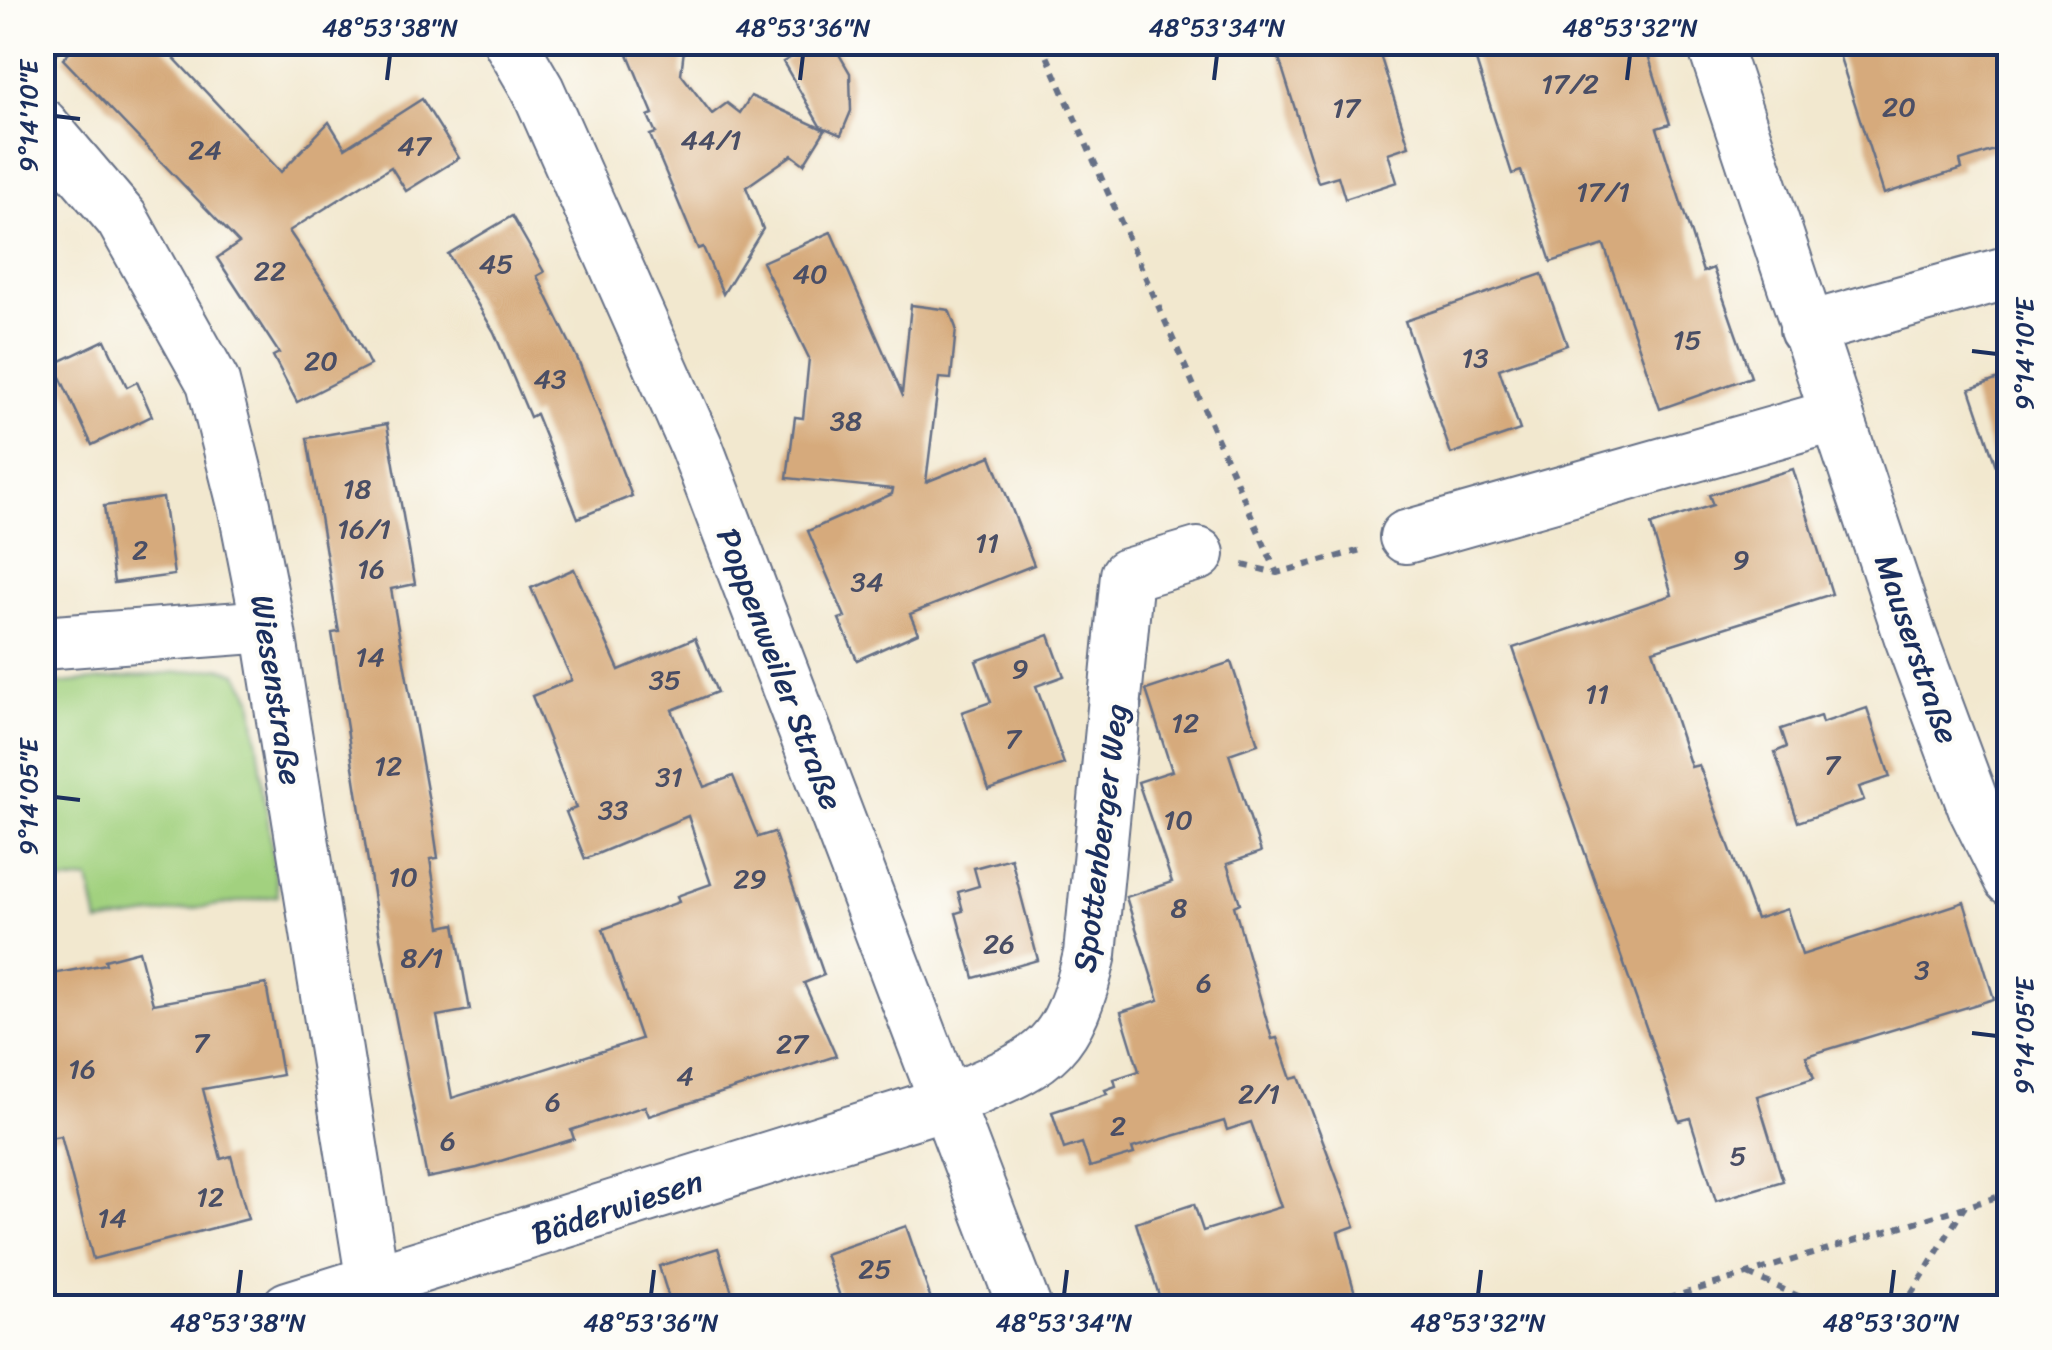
<svg xmlns="http://www.w3.org/2000/svg" width="2052" height="1350" viewBox="0 0 2052 1350" font-family="Sriracha,sans-serif">
<style>
.green{fill:#a2d17f;stroke:#5e806e;stroke-width:2.5}
.building{fill:#d6aa7b}
.lines{fill:none;stroke-linecap:round;stroke-linejoin:round}
.minor-casing{stroke:#667086;stroke-width:56}
.path{stroke:#667086;stroke-width:6;stroke-dasharray:8 8;stroke-linecap:butt}
.minor{stroke:#fff;stroke-width:52}
.ticks{fill:none;stroke:#1b2f5e;stroke-width:4}
.labels{text-anchor:middle;stroke-width:8;stroke-linejoin:round;paint-order:stroke}
.number-label{font-size:28px;fill:#4a4e65}
.street-label{font-size:32px;fill:#1b2f5e;stroke:#fdfcf7}
.neatline{fill:none;stroke:#1b2f5e;stroke-width:4}
.ticks-label{font-size:25px;text-anchor:middle;fill:#1b2f5e}
</style>
<rect width="100%" height="100%" fill="#fdfcf7"/>
<filter id="ink" filterUnits="userSpaceOnUse"><feTurbulence type="fractalNoise" baseFrequency=".01" numOctaves="2"/><feDisplacementMap in="SourceGraphic" scale="20" xChannelSelector="R" yChannelSelector="G"/><feConvolveMatrix kernelMatrix="1 2 1 2 8 2 1 2 1" color-interpolation-filters="sRGB"/></filter>
<filter id="wash" filterUnits="userSpaceOnUse"><feTurbulence type="fractalNoise" baseFrequency=".0048" numOctaves="4" result="noise"/><feDisplacementMap in="SourceGraphic" scale="40" xChannelSelector="R" yChannelSelector="G"/><feGaussianBlur stdDeviation="2.25" result="paint"/><feColorMatrix in="noise" values="0 0 0 0 0 0 0 0 0 0 0 0 0 0 0 0 0 1.4 0 .05"/><feComposite in="paint" operator="in"/></filter>
<g filter="url(#wash)">
<rect width="100%" height="100%" fill="#f2e8cf"/>
<!-- green -->
<polygon class="green" points="222,668 238,674 252,698 278,896 98,923 89,879 43,884 43,685"/>
<g id="blocks">
<!-- building -->
<g class="building">
<polygon points="80,42 159,42 281,172 329,122 345,148 422,99 459,158 406,191 391,167 289,231 340,307 370,365 297,402 273,356 279,353 217,258 239,243 63,59"/>
<polygon points="623,42 685,42 681,74 712,114 727,103 740,113 751,96 825,130 804,164 792,155 746,187 763,229 723,294 703,247 698,249 650,135 656,133 648,116 653,114"/>
<polygon points="790,42 832,42 850,73 851,111 841,135 820,126 783,62 795,55"/>
<polygon points="1274,42 1376,42 1409,146 1388,153 1397,182 1345,199 1338,176 1318,182"/>
<polygon points="1470,42 1644,42 1670,124 1657,128 1703,272 1713,268 1751,377 1660,409 1604,245 1551,262 1521,171 1512,174"/>
<polygon points="1835,42 2010,42 2010,145 1960,161 1962,169 1884,194"/>
<polygon points="512,216 544,272 537,276 579,362 632,496 578,518 536,414 530,417 494,332 448,254"/>
<polygon points="831,232 902,394 911,305 949,310 956,328 951,379 939,378 926,482 991,456 1034,565 910,614 918,633 857,660 839,619 845,617 808,531 892,494 893,489 787,478 795,417 803,418 809,358 762,262"/>
<polygon points="1542,274 1567,345 1499,369 1520,430 1451,454 1405,321"/>
<polygon points="105,340 127,387 137,382 152,416 92,445 54,364"/>
<polygon points="2010,375 2010,486 2003,487 1970,389"/>
<polygon points="387,424 415,584 391,589 433,824 438,858 430,859 441,927 455,924 470,1010 437,1016 452,1098 641,1039 603,929 679,902 677,896 711,884 688,816 585,859 566,812 576,808 532,696 572,680 531,588 574,569 619,670 695,638 717,692 672,710 704,787 733,776 758,837 774,832 824,975 804,983 836,1056 649,1116 645,1106 571,1130 574,1139 477,1168 427,1178 380,938 332,633 339,632 307,438"/>
<polygon points="1793,469 1832,594 1653,650 1691,767 1699,765 1756,919 1787,909 1802,955 1964,902 1994,999 1806,1056 1814,1078 1757,1096 1783,1181 1716,1201 1690,1118 1679,1121 1513,648 1672,595 1651,525 1713,505 1709,495"/>
<polygon points="163,498 174,575 114,583 104,506"/>
<polygon points="1049,635 1064,676 1036,686 1064,764 989,790 962,712 991,702 976,661"/>
<polygon points="1231,662 1258,744 1229,754 1261,852 1227,864 1240,903 1234,906 1272,1039 1277,1038 1291,1079 1299,1077 1355,1226 1338,1232 1359,1308 1163,1308 1136,1223 1194,1204 1203,1231 1281,1207 1251,1122 1227,1130 1224,1121 1132,1148 1134,1154 1090,1167 1082,1143 1064,1149 1052,1112 1107,1094 1105,1090 1116,1086 1114,1079 1139,1071 1121,1012 1159,1000 1126,897 1172,882 1138,782 1172,771 1146,690"/>
<polygon points="1867,708 1890,777 1859,787 1864,800 1798,822 1775,752 1787,747 1781,729 1820,716 1822,723"/>
<polygon points="1011,858 1038,960 974,978 956,913 963,911 958,892 979,886 974,868"/>
<polygon points="139,951 153,1004 266,984 282,1075 203,1089 221,1159 231,1156 248,1219 93,1259 61,1136 42,1139 42,976 106,964 105,960"/>
<polygon points="906,1226 934,1308 844,1308 825,1254"/>
<polygon points="718,1248 737,1308 672,1308 659,1266"/>
</g>
</g>
</g>
<g filter="url(#ink)">
<use href="#blocks" fill-opacity="0" stroke="#667086" stroke-width="2.5"/>
<g class="lines">
<defs>
<g id="minor">
<polyline points="510,42 538,90 696,446 1025,1308"/>
<polyline points="1713,42 1910,635 1974,807 2010,879"/>
<polyline points="42,125 122,219 213,382 244,505 268,626 377,1308"/>
<polyline points="1806,329 2010,272"/>
<polyline points="1406,537 1837,415"/>
<polyline points="42,643 268,626"/>
<path d="M288,1308L945,1103C1037,1061 1066,1062 1090,954L1127,575L1198,554"/>
</g>
</defs>
<!-- minor casing -->
<use href="#minor" class="minor-casing"/>
<!-- path -->
<g class="path">
<polyline points="1041,42 1277,573"/>
<polyline points="42,66 65,42"/>
<polyline points="1243,565 1277,573 1361,550"/>
<polyline points="1748,1274 1803,1298 1811,1308"/>
<polyline points="42,1287 46,1308"/>
<polyline points="1637,1308 2010,1193"/>
<polyline points="1903,1308 1965,1206"/>
</g>
<!-- minor -->
<use href="#minor" class="minor"/>
</g>
</g>
<!-- ticks -->
<path class="ticks" d="M387,80L390,55M800,80L803,55M1214,80L1217,55M1627,80L1630,55M55,116L80,119M1972,351L1997,354M55,797L80,800M1972,1033L1997,1036M238,1295L241,1270M651,1295L654,1270M1064,1295L1067,1270M1478,1295L1481,1270M1891,1295L1894,1270"/>
<g class="labels">
<!-- number labels -->
<g class="number-label">
<text x="1570" y="93">17/2</text>
<text x="1899" y="116">20</text>
<text x="1346" y="117">17</text>
<text x="711" y="149">44/1</text>
<text x="414" y="155">47</text>
<text x="205" y="159">24</text>
<text x="1603" y="201">17/1</text>
<text x="496" y="273">45</text>
<text x="270" y="280">22</text>
<text x="810" y="283">40</text>
<text x="1687" y="349">15</text>
<text x="1475" y="367">13</text>
<text x="321" y="370">20</text>
<text x="550" y="388">43</text>
<text x="846" y="430">38</text>
<text x="357" y="498">18</text>
<text x="364" y="538">16/1</text>
<text x="987" y="552">11</text>
<text x="140" y="559">2</text>
<text x="1741" y="569">9</text>
<text x="371" y="578">16</text>
<text x="867" y="591">34</text>
<text x="370" y="666">14</text>
<text x="1020" y="678">9</text>
<text x="665" y="689">35</text>
<text x="1597" y="703">11</text>
<text x="1185" y="732">12</text>
<text x="1013" y="748">7</text>
<text x="1832" y="774">7</text>
<text x="388" y="775">12</text>
<text x="669" y="786">31</text>
<text x="613" y="819">33</text>
<text x="1178" y="829">10</text>
<text x="403" y="886">10</text>
<text x="750" y="888">29</text>
<text x="1179" y="917">8</text>
<text x="999" y="953">26</text>
<text x="422" y="967">8/1</text>
<text x="1922" y="979">3</text>
<text x="1204" y="992">6</text>
<text x="201" y="1052">7</text>
<text x="792" y="1053">27</text>
<text x="82" y="1078">16</text>
<text x="685" y="1085">4</text>
<text x="1259" y="1103">2/1</text>
<text x="553" y="1111">6</text>
<text x="1118" y="1135">2</text>
<text x="448" y="1150">6</text>
<text x="1738" y="1165">5</text>
<text x="210" y="1206">12</text>
<text x="112" y="1227">14</text>
<text x="875" y="1278">25</text>
</g>
<!-- street labels -->
<g class="street-label">
<text transform="translate(1917 649) rotate(71)" y="11">Mauserstraße</text>
<text transform="translate(780 669) rotate(69)" y="11">Poppenweiler Straße</text>
<text transform="translate(277 690) rotate(81)" y="11">Wiesenstraße</text>
<text transform="translate(1100 838) rotate(-83)" y="11">Spottenberger Weg</text>
<text transform="translate(617 1207) rotate(-18)" y="11">Bäderwiesen</text>
</g>
</g>
<!-- margin -->
<rect width="2052" height="1350" fill="none" stroke="#fdfcf7" stroke-width="110"/>
<rect x="55" y="55" width="1942" height="1240" class="neatline"/>
<g class="ticks-label">
<text x="390" y="36">48°53'38"N</text>
<text x="803" y="36">48°53'36"N</text>
<text x="1217" y="36">48°53'34"N</text>
<text x="1630" y="36">48°53'32"N</text>
<text transform="translate(28 116) rotate(-90)" y="9">9°14'10"E</text>
<text transform="translate(2024 354) rotate(-90)" y="9">9°14'10"E</text>
<text transform="translate(28 797) rotate(-90)" y="9">9°14'05"E</text>
<text transform="translate(2024 1036) rotate(-90)" y="9">9°14'05"E</text>
<text x="238" y="1331">48°53'38"N</text>
<text x="651" y="1331">48°53'36"N</text>
<text x="1064" y="1331">48°53'34"N</text>
<text x="1478" y="1331">48°53'32"N</text>
<text x="1891" y="1331">48°53'30"N</text>
</g>
</svg>
